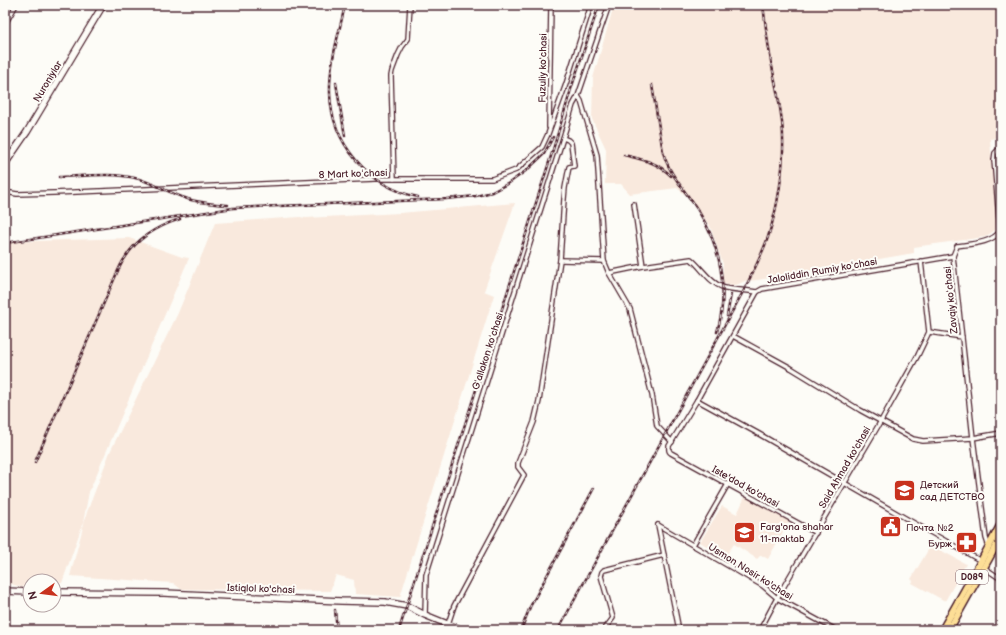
<svg xmlns="http://www.w3.org/2000/svg" width="1006" height="635" viewBox="0 0 1006 635" font-family="'Balsamiq Sans',sans-serif">
<style>
.built{fill:#f9e9dd}
.lines{fill:none;stroke-linecap:round;stroke-linejoin:round}
.minor-casing{stroke:#4a1f2b;stroke-width:6}
.secondary-casing{stroke:#4a1f2b;stroke-width:8}
.primary-casing{stroke:#4a1f2b;stroke-width:9}
.minor{stroke:#fdfcf7;stroke-width:3.5}
.secondary{stroke:#fdfcf7;stroke-width:5.5}
.primary{stroke:#fdde96;stroke-width:6}
.rail-casing{stroke:#4a1f2b;stroke-width:2.5}
.rail{stroke:#fdfcf7;stroke-width:1;stroke-dasharray:3;stroke-linecap:butt}
.labels{text-anchor:middle;stroke-width:4;stroke-linejoin:round;paint-order:stroke}
.shield{fill:#fdfcf7;stroke:#806168;stroke-width:1}
.shield-label{font-size:9px;font-weight:bold;fill:#4a1f2b}
.street-label{font-size:10px;fill:#4a1f2b;stroke:#fdfcf7}
.poi-label{font-size:10px;fill:#4a1f2b;stroke:#fdfcf7;text-anchor:start}
</style>
<rect width="100%" height="100%" fill="#fdfcf7"/>
<filter id="ink" filterUnits="userSpaceOnUse"><feTurbulence type="fractalNoise" baseFrequency=".025" numOctaves="2"/><feDisplacementMap in="SourceGraphic" scale="8" xChannelSelector="R" yChannelSelector="G"/><feConvolveMatrix kernelMatrix="1 2 1 2 8 2 1 2 1" color-interpolation-filters="sRGB"/></filter>
<g filter="url(#ink)">
<!-- built -->
<g class="built">
<polygon points="614,5 1001,5 1001,137 990,139 997,229 985,237 914,247 914,253 758,280 745,281 736,285 723,284 723,264 710,226 688,197 677,188 630,194 621,184 605,184 606,149 592,119 593,78"/>
<polygon points="515,203 484,291 494,295 400,597 355,594 354,580 336,575 330,591 181,589 173,583 70,576 87,512 110,452 178,313 215,223 300,217 306,218 400,213"/>
<polygon points="129,238 182,257 189,258 89,492 83,523 62,583 54,584 54,581 30,581 30,586 21,587 5,582 5,242"/>
<polygon points="900,482 915,490 910,497 896,489"/>
<polygon points="745,497 789,521 768,559 761,555 757,559 734,544 725,557 700,542 722,506 737,514"/>
<polygon points="931,545 966,564 945,601 912,583 913,581 911,579"/>
<polygon points="804,623 819,630 800,630"/>
</g>
<g class="lines">
<defs>
<g id="minor">
<polyline points="5,24 16,5"/>
<polyline points="578,96 581,101 597,155 604,261 609,273 630,309 652,395 657,426 672,442"/>
<polyline points="549,127 551,5"/>
<polyline points="394,179 391,76 392,71 398,55 402,47 408,39 410,5"/>
<polyline points="5,192 17,194 54,193 375,179 492,179 516,170 542,147 548,134 566,84 591,5"/>
<polyline points="634,204 643,266"/>
<polyline points="560,260 604,261"/>
<path d="M609,273L643,266L691,259C702,268 709,282 722,287C729,290 748,290 757,292"/>
<polyline points="929,332 962,337"/>
<polyline points="733,336 791,368 860,410 913,439 923,441 973,438 1001,433"/>
<polyline points="697,400 759,434 907,519 981,561"/>
<polyline points="658,525 763,586 777,598 836,630"/>
<polyline points="658,525 679,630"/>
<path d="M816,533L671,453C668,451 669,450 669,446L697,400L757,292L762,289L953,256"/>
<polyline points="693,545 728,484"/>
<path d="M989,547L986,538L973,438L953,256L957,246C970,244 993,243 1000,231L994,160L995,153L998,150L1001,149"/>
<polyline points="983,567 1001,579"/>
<polyline points="425,615 426,575 563,138 573,105 578,96 609,5"/>
<polyline points="448,624 454,606 524,475 518,467 518,463 534,422 539,401 560,260 564,199 565,188 569,167 574,166 571,143 568,140 563,138"/>
<polyline points="604,630 613,618 601,576 602,572 604,570 664,555"/>
<polyline points="760,630 777,598 881,421 918,355 929,332 921,261"/>
</g>
<g id="secondary">
<polyline points="5,164 27,132 103,5"/>
<polyline points="5,591 30,592"/>
<polyline points="54,592 164,593 341,601 385,602 407,606 425,615 462,630"/>
</g>
<g id="primary">
<polyline points="942,630 981,561 1001,524"/>
<polyline points="949,630 1001,537"/>
</g>
</defs>
<!-- minor casing -->
<use href="#minor" class="minor-casing"/>
<!-- secondary casing -->
<use href="#secondary" class="secondary-casing"/>
<!-- primary casing -->
<use href="#primary" class="primary-casing"/>
<!-- minor -->
<use href="#minor" class="minor"/>
<!-- secondary -->
<use href="#secondary" class="secondary"/>
<!-- primary -->
<use href="#primary" class="primary"/>
<defs>
<g id="rail">
<path d="M345,5C339,34 329,63 330,93C331,143 369,187 418,197"/>
<polyline points="336,83 345,136"/>
<path d="M652,85L663,152C669,175 687,192 699,212C721,247 729,292 717,332"/>
<path d="M624,155C641,159 658,162 671,176"/>
<path d="M59,177C84,176 115,172 139,179C155,184 170,193 185,198C198,203 214,204 228,205"/>
<polyline points="5,243 233,208 446,199 476,196 492,192 509,183 527,170 544,154 553,137"/>
<polyline points="727,316 731,294"/>
<path d="M35,462L116,275C119,269 121,263 125,258C137,238 158,226 180,219"/>
<polyline points="335,610 337,630"/>
<polyline points="399,630 552,153 572,86 599,5"/>
<polyline points="521,630 530,607 594,488"/>
<path d="M558,630L744,290C753,272 762,255 768,237C778,207 784,169 783,138C783,115 777,93 773,71C768,49 766,27 763,5"/>
</g>
</defs>
<!-- rail casing -->
<use href="#rail" class="rail-casing"/>
<!-- rail -->
<use href="#rail" class="rail"/>
</g>
</g>
<!-- icons -->
<defs>
<symbol id="school-square" viewBox="-11 -11 22 22"><rect x="-9" y="-9" width="18" height="18" rx="4" fill="#c8321e" stroke="#fdfcf7"/><path d="M0-5L7-2L0 1L-7-2ZM-4 1L0 2.5L4 1V4Q0 6-4 4Z" fill="#fff"/></symbol>
<symbol id="civic-square" viewBox="-11 -11 22 22"><rect x="-9" y="-9" width="18" height="18" rx="4" fill="#c8321e" stroke="#fdfcf7"/><path d="M-.6-6.5H3V-4.5H.6V-3L4-1V1h2V6H-6V1h2V-1L-.6-3ZM-1.2 2.5V6h2.4V2.5Z" fill="#fff"/></symbol>
<symbol id="pharmacy-square" viewBox="-11 -11 22 22"><rect x="-9" y="-9" width="18" height="18" rx="4" fill="#c8321e" stroke="#fdfcf7"/><path d="M-2-6h4v4h4v4h-4v4h-4v-4h-4v-4h4Z" fill="#fff"/></symbol>
</defs>
<g fill-rule="evenodd">
<use href="#school-square" x="892" y="478" width="25" height="25"/>
<use href="#civic-square" x="878" y="514" width="25" height="25"/>
<use href="#school-square" x="732" y="520" width="25" height="25"/>
<use href="#pharmacy-square" x="954" y="530" width="25" height="25"/>
</g>
<g class="labels">
<!-- shield labels -->
<rect class="shield" x="956" y="570" width="32" height="14" rx="3"/>
<g class="shield-label">
<text x="972" y="580">D089</text>
</g>
<!-- street labels -->
<g class="street-label">
<text transform="translate(542 68) rotate(-89)" y="4">Fuzuliy koʻchasi</text>
<text transform="translate(47 81) rotate(-59)" y="4">Nuroniylar</text>
<text transform="translate(353 173) rotate(-2)" y="4">8 Mart koʻchasi</text>
<text transform="translate(822 270) rotate(-10)" y="4">Jaloliddin Rumiy koʻchasi</text>
<text transform="translate(950 300) rotate(-96)" y="4">Zavqiy koʻchasi</text>
<text transform="translate(487 351) rotate(-72)" y="4">Gʻallakon koʻchasi</text>
<text transform="translate(844 467) rotate(-60)" y="4">Said Ahmad ko'chasi</text>
<text transform="translate(746 486) rotate(29)" y="4">Iste'dod ko'chasi</text>
<text transform="translate(751 571) rotate(32)" y="4">Usmon Nosir ko'chasi</text>
<text transform="translate(261 588) rotate(2)" y="4">Istiqlol ko'chasi</text>
</g>
<!-- poi labels -->
<g class="poi-label">
<text x="920" y="488">Детский<tspan x="920" dy="12">сад ДЕТСТВО</tspan></text>
<text x="760" y="530">Farg'ona shahar<tspan x="760" dy="12">11-maktab</tspan></text>
<text x="906" y="531">Почта №2</text>
<text x="952" y="547" text-anchor="end">Бурж</text>
</g>
</g>
<!-- margin -->
<rect width="1006" height="635" fill="none" stroke="#fdfcf7" stroke-width="20"/>
<rect x="10" y="10" width="986" height="615" fill="none" stroke="#4a1f2b" stroke-width="1.5" filter="url(#ink)"/>
<!-- north arrow -->
<g transform="translate(42 593) rotate(256)"><circle r="19" fill="#fdfcf7" stroke="#b5a4a5"/>
<path d="M0-3L7 15L0 10L-7 15Z" fill="#c8321e"/>
<text y="-6" font-size="11" font-weight="bold" text-anchor="middle" fill="#4a1f2b">N</text>
</g>
</svg>
